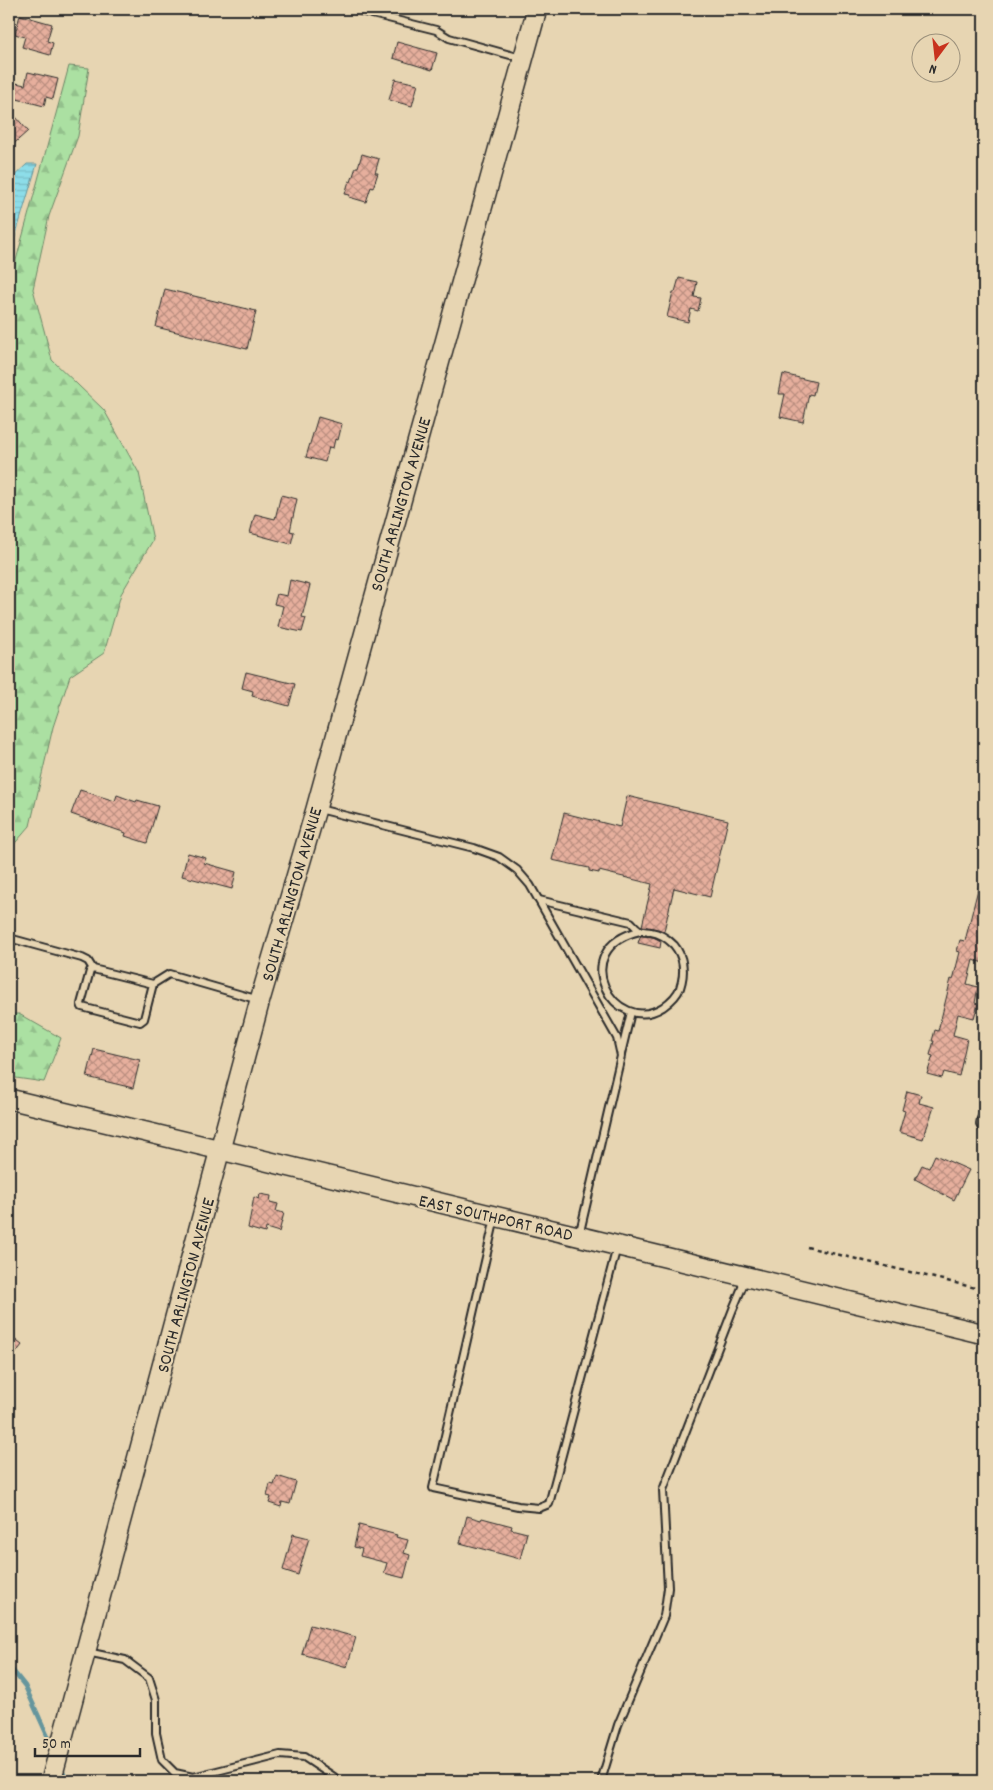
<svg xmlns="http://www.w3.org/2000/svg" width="993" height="1790" viewBox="0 0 993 1790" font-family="Dekko,sans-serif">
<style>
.forest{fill:url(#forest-firs);stroke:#6b8666}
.water{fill:url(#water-rules);stroke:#66969d}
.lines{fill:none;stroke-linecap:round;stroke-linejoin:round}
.stream{stroke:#66969d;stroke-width:4.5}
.building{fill:url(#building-cross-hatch);stroke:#2b2b2b}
.lane-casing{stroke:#2b2b2b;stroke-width:10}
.street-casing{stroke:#2b2b2b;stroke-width:16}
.secondary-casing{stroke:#2b2b2b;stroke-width:22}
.path{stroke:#2b2b2b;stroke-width:2.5;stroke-dasharray:4 4;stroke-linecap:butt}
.lane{stroke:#e7d5b2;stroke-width:6}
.street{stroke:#e7d5b2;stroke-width:12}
.secondary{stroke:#e7d5b2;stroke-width:19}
.labels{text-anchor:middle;stroke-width:4;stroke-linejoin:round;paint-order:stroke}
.street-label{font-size:18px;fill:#2b2b2b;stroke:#e7d5b2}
</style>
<defs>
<pattern id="forest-firs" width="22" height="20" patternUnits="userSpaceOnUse" patternTransform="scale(1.25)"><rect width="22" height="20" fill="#abe0a2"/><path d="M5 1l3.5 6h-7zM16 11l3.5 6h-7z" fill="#93c08c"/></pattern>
<pattern id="water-rules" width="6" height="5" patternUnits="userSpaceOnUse" patternTransform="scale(1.25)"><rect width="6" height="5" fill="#8ddde9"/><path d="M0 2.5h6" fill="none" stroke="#7abec8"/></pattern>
<pattern id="building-cross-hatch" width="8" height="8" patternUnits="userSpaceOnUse" patternTransform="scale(1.25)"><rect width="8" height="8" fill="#e6af9d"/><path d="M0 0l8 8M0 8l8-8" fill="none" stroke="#bb8f80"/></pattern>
</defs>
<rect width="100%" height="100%" fill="#e7d5b2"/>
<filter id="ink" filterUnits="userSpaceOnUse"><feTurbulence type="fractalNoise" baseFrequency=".02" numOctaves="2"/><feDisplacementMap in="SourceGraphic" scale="10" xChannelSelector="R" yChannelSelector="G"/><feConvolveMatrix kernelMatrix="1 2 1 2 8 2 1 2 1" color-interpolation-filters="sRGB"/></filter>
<g filter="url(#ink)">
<!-- forest -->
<g class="forest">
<polygon points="69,66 89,68 78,136 49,216 33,289 52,360 104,410 139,473 153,540 121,594 104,653 70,676 53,727 30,826 9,850 9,286"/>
<polygon points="9,1014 19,1014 61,1038 44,1082 9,1077"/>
</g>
<!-- water -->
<polygon class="water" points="27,164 37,164 9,257 9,181"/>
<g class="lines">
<!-- stream -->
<g class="stream">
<polyline points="9,1666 25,1686 53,1748"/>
<polyline points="61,1766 67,1781"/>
</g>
</g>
<!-- building -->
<g class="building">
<polygon points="20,15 52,24 47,41 53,43 50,55 22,47 25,37 15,34"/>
<polygon points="397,42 437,53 432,70 393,58"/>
<polygon points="28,72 58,79 53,99 46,97 44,106 13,98 16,83 25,85"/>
<polygon points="395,79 418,84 412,106 389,100"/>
<polygon points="9,109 28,131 9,148"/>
<polygon points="362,154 379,159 375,173 378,173 373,188 371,187 366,202 349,197 350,195 345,194 349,181 351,182 356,167 358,167"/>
<polygon points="679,278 697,282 694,297 701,298 698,311 691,309 688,322 667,317 673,292 675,292"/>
<polygon points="165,289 256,311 247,349 156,327"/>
<polygon points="783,374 816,382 813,395 809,394 803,422 780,417 785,394 779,394"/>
<polygon points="318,417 342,424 338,440 335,439 333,448 329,447 325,462 306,457"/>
<polygon points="281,495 297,499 290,531 294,532 291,544 250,533 255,514 275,519"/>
<polygon points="290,580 310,585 302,617 306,618 302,632 278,627 283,606 274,604 277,594 287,596"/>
<polygon points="246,672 295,684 289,706 252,696 253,691 242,688"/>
<polygon points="80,790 115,801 117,795 136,802 137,800 158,806 147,843 125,836 126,833 71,814"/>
<polygon points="627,796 728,820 710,897 674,888 664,931 642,926 652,884 599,871 599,873 589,871 589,868 552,860 564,813 620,827"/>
<polygon points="188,853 206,858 204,863 236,872 232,889 182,876"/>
<polygon points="980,881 984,882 984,963 973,960 967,984 978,987 975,1003 978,1004 974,1018 958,1014 953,1035 967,1039 959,1076 944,1072 942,1078 927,1074 933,1056 930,1055 934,1041 932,1041 935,1030 938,1031 951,979 953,980 960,952 957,951 960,940 965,941"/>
<polygon points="641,936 653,937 661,941 660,948 638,943 640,937"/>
<polygon points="94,1049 140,1060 133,1088 87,1077"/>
<polygon points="907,1091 921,1095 919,1103 934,1107 923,1139 899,1132 905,1111 902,1110"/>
<polygon points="935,1155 969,1170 954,1200 915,1179 922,1165 929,1168"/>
<polygon points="260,1194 271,1196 270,1202 278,1204 276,1211 284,1213 279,1232 266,1228 265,1233 248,1228 254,1197 259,1199"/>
<polygon points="9,1335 22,1345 9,1362"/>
<polygon points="277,1476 296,1482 290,1504 282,1502 281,1507 269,1503 271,1497 267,1496 270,1484 274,1485"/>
<polygon points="467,1516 481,1520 482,1518 512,1526 511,1529 527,1533 520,1559 460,1543"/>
<polygon points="359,1525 397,1535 396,1537 408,1540 404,1553 410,1555 404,1578 384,1573 387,1563 360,1556 362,1549 354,1547"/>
<polygon points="293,1534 309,1538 298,1575 283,1570"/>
<polygon points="310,1625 356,1637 347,1667 302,1654"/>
</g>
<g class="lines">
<defs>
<g id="lane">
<polyline points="352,9 436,30 449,38 521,58"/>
<polyline points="319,809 474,848 499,857 517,870 530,885 617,1038 621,1056 579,1236"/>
<path d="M539,900L631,922C634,925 637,929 640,930C643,932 648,931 651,932C659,933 668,939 674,945C684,957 685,973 680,988C677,996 670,1002 663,1007C614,1038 565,948 640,931"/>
<polyline points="9,938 82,958 88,961 93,969"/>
<polyline points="153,984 93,969 90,971 81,1004 82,1007 140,1022 144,1019 153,984 169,974 259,1000"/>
<polyline points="621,1054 631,1012"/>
<polyline points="495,1218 433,1488 518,1506 539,1508 549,1504 617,1247"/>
<polyline points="87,1652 125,1660 149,1678 156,1700 156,1733 162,1760 175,1773 193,1777 280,1755 304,1757 334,1777"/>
<polyline points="601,1781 618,1725 664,1616 668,1588 663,1490 733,1309 746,1278"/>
</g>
<polyline id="street" points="983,1124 984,1119"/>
<g id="secondary">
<polyline points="9,1099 984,1334"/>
<polyline points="51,1781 260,1000 316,809 537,9"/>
</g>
</defs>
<!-- lane casing -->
<use href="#lane" class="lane-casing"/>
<!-- street casing -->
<use href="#street" class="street-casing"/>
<!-- secondary casing -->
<use href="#secondary" class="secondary-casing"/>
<!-- path -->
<polyline class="path" points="807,1247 984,1290"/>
<!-- lane -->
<use href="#lane" class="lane"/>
<!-- street -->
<use href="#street" class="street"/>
<!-- secondary -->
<use href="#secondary" class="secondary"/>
</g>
</g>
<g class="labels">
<!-- street labels -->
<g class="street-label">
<text transform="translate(400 504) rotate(-74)" y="6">SOUTH ARLINGTON AVENUE</text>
<text transform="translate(291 894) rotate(-74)" y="6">SOUTH ARLINGTON AVENUE</text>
<text transform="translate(496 1217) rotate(13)" y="6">EAST SOUTHPORT ROAD</text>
<text transform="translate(185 1285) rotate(-75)" y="6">SOUTH ARLINGTON AVENUE</text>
</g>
</g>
<!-- margin -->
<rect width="993" height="1790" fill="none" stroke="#e7d5b2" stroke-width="30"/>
<rect x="15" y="15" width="963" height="1760" fill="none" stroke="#2b2b2b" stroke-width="2" filter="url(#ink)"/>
<!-- north arrow -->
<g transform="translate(936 58) rotate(195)"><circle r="24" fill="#e7d5b2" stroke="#9c917c"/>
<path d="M0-4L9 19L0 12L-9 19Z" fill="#c8321e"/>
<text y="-8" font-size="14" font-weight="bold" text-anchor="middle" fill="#2b2b2b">N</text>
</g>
<!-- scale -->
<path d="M35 1748v8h105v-8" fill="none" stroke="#2b2b2b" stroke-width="2.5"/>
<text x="42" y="1748" font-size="15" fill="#2b2b2b" stroke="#e7d5b2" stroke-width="4" paint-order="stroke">50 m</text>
</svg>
